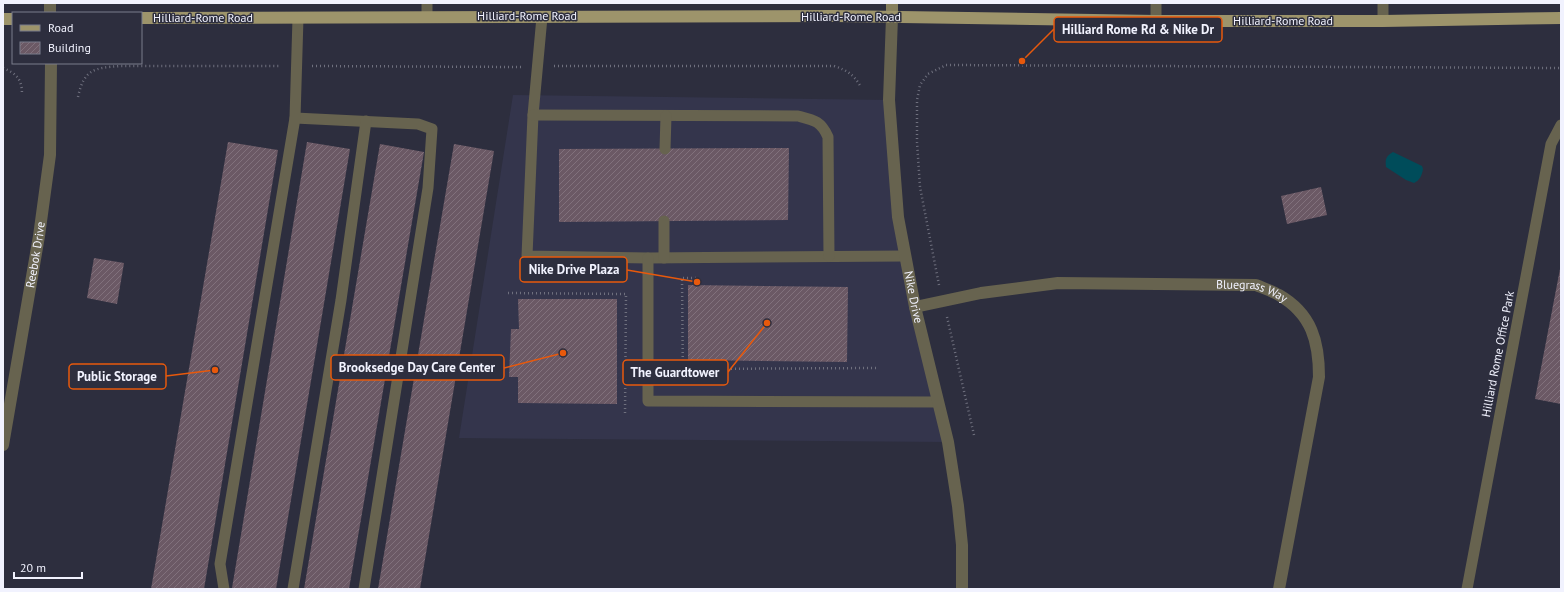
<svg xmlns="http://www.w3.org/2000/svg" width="1564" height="592" viewBox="0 0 1564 592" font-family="'PT Sans',sans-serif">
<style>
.built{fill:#34354c}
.water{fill:#004c5a}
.building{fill:url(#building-hatch)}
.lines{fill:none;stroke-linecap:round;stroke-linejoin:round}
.path{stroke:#6f707e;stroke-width:2.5;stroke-dasharray:1 3;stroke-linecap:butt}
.lane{stroke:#67634f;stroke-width:11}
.street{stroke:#67634f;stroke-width:12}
.secondary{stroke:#867f5f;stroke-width:12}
.primary{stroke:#9d946b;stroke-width:12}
.labels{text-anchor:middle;stroke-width:3;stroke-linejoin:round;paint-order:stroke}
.street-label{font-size:12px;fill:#f1f2fe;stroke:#2d2e3e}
.leader{fill:none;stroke:#e8590c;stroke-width:1.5}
.callout-dot{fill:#e8590c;stroke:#2d2e3e;stroke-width:1.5}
.callout{fill:#2d2e3e;stroke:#e8590c;stroke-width:1.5}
.callout-label{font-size:13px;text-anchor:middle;font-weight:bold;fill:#f1f2fe}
</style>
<defs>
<pattern id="building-hatch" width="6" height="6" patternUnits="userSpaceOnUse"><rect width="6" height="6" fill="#6b5965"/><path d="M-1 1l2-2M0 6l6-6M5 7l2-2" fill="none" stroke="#81717c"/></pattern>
</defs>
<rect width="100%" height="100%" fill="#2d2e3e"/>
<!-- built -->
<polygon class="built" points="513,95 889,100 898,217 948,442 459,438"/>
<!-- water -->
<path class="water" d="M1393,152L1422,166L1423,169C1422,175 1420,180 1414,183L1406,180L1386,167C1385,159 1386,156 1393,152Z"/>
<!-- building -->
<g class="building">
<polygon points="228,142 278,150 204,589 151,589"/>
<polygon points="307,142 350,149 276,589 236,589 232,588"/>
<polygon points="380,144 424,152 349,589 304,589"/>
<polygon points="454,144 494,151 420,589 378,589"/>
<polygon points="789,148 788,220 559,222 559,149"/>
<polygon points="1321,187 1327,215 1287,224 1281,196"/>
<polygon points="94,258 124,263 117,304 87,298"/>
<polygon points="1560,269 1561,269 1561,404 1535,399"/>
<polygon points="688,285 848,287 847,362 688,360"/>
<polygon points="518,299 617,299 617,404 518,403 518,377 509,377 511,329 519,329"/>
</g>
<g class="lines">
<!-- path -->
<g class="path">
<polyline points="312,66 521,67"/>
<path d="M554,66H834C847,70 854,75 861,87"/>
<path d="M3,68C17,74 22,79 22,95"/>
<path d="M78,97C84,69 94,68 120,66H279"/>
<polyline points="939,285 920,187 917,142 917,100 920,85 928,74 946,65 1561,68"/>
<polyline points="508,293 626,294 625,415"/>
<polyline points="947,317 974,435"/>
<polyline points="683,369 876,368"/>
<polyline points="683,385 682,278 699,278"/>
</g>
<!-- lane -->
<g class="lane">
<polyline points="427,3 427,17"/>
<polyline points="542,17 533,115 527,256 648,258 905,256"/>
<polyline points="1156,21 1156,3"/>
<polyline points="1383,21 1383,3"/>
<path d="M533,115L798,116C814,120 821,121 828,137L829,256"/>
<polyline points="295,118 418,124 432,129 428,188 364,589"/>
<polyline points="665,149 666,116"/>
<polyline points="648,258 648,401 938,402"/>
<polyline points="664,258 664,221"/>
<polyline points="224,589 220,564 295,118 298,18"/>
<polyline points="293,589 341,300 366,121"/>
<polyline points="1467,589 1551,144 1561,125"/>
</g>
<!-- street -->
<g class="street">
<polyline points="50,13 50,3"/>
<path id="s1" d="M892,17L889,100L898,217L915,307L948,442L958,506L962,545V589"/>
<path id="s2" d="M915,307L981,293L1058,283L1256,285C1263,288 1272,291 1279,295C1312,314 1319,342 1319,377L1279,589"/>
<path id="s3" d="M3,445L39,236L50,155L51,63"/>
</g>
<!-- secondary -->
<polyline class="secondary" points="892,3 892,17"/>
<!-- primary -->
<g class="primary">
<polyline points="141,18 834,16 1156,21 1383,21 1561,18"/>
<polyline points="3,19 13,19"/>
</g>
</g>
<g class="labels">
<!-- street labels -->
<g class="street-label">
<text x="527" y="20">Hilliard-Rome Road</text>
<text x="851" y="21">Hilliard-Rome Road</text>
<text x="203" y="22">Hilliard-Rome Road</text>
<text x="1283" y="25">Hilliard-Rome Road</text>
<text dy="4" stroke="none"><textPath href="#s3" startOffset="193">Reebok Drive</textPath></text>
<text dy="4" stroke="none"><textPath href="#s2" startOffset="340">Bluegrass Way</textPath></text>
<text dy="4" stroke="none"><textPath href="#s1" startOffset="282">Nike Drive</textPath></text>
<text transform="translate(1498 354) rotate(-79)" y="4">Hilliard Rome Office Park</text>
</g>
</g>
<!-- callouts -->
<path class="leader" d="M1022 61L1054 29M697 282L627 270M563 353L504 368M767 323L728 372M215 370L166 376"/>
<g class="callout-dot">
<circle cx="1022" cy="61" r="4"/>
<circle cx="697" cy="282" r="4"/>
<circle cx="563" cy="353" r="4"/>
<circle cx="767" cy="323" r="4"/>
<circle cx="215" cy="370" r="4"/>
</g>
<g class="callout">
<rect x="1054" y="17" width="168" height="25" rx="4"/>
<rect x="520" y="257" width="107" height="25" rx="4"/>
<rect x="331" y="355" width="173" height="25" rx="4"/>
<rect x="623" y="360" width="105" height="25" rx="4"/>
<rect x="69" y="364" width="97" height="25" rx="4"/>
</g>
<g class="callout-label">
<text x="1138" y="34">Hilliard Rome Rd &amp; Nike Dr</text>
<text x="574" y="274">Nike Drive Plaza</text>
<text x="417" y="372">Brooksedge Day Care Center</text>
<text x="675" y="377">The Guardtower</text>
<text x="117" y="381">Public Storage</text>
</g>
<!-- border -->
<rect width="1564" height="592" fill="none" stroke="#f1f2fe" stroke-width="8"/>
<!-- legend -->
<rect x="12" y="12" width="130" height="52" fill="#2d2e3e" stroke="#7b7c8b"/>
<rect x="20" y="25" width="20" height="6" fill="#9d946b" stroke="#7b7c8b"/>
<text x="48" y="32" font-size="12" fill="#f1f2fe">Road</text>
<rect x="20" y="42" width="20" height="12" fill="url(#building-hatch)" stroke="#7b7c8b"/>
<text x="48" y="52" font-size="12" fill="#f1f2fe">Building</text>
<!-- scale -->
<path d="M14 572v6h68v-6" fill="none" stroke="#f1f2fe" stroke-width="2"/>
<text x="20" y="572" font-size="12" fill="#f1f2fe" stroke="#2d2e3e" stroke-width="3" paint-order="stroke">20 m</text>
</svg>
